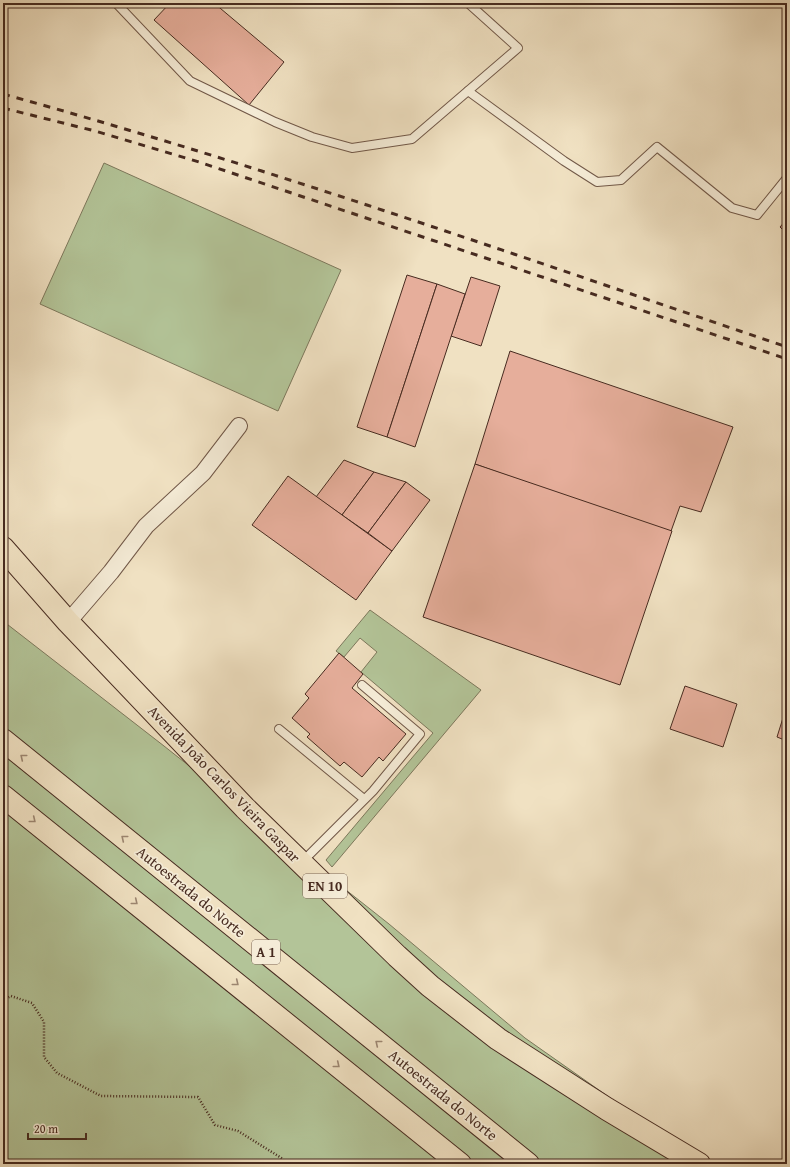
<svg xmlns="http://www.w3.org/2000/svg" width="790" height="1167" viewBox="0 0 790 1167" font-family="'Gentium Book Plus',serif">
<style>
.green{fill:#b3c498;stroke:#7d785c}
.building{fill:#e6ae9b;stroke:#472b20}
.lines{fill:none;stroke-linecap:round;stroke-linejoin:round}
.lane-casing{stroke:#715848;stroke-width:10}
.street-casing{stroke:#715848;stroke-width:18}
.primary-casing{stroke:#472b20;stroke-width:24}
.highway-casing{stroke:#472b20;stroke-width:24}
.path{stroke:#472b20;stroke-width:2.5;stroke-dasharray:1 2;stroke-linecap:butt}
.lane{stroke:#f5ecd7;stroke-width:8}
.street{stroke:#f5ecd7;stroke-width:16}
.primary{stroke:#f0e1c2;stroke-width:22}
.highway{stroke:#f0e1c2;stroke-width:22}
.rail{stroke:#472b20;stroke-width:3;stroke-dasharray:7 7;stroke-linecap:butt}
.oneway{stroke:#9c8671}
.labels{text-anchor:middle;stroke-width:3.5;stroke-linejoin:round;paint-order:stroke}
.shield{fill:#f5ecd7;stroke:#7b6557;stroke-width:1}
.shield-label{font-size:14px;font-weight:bold;fill:#472b20}
.street-label{font-size:15px;fill:#472b20;stroke:#f5ecd7}
</style>
<rect width="100%" height="100%" fill="#f0e1c2"/>
<filter id="stains"><feTurbulence type="fractalNoise" baseFrequency=".005" numOctaves="4"/><feColorMatrix values="0 0 0 0 .2 0 0 0 0 .09 0 0 0 0 .02 0 0 0 .5 -.17"/></filter>
<radialGradient id="worn" r=".72"><stop offset=".6" stop-color="#630" stop-opacity="0"/><stop offset="1" stop-color="#630" stop-opacity=".3"/></radialGradient>
<!-- green -->
<g class="green">
<polygon points="104,163 341,270 278,411 40,304"/>
<polygon points="370,610 481,690 332,867 326,860 433,733 361,672 377,652 360,638 344,657 336,651"/>
<polygon points="3,621 164,746 389,924 525,1038 704,1164 3,1164"/>
</g>
<!-- building -->
<g class="building">
<polygon points="170,3 214,3 284,62 249,105 154,20"/>
<polygon points="787,219 787,234 780,227"/>
<polygon points="407,275 437,284 387,437 357,427"/>
<polygon points="471,277 500,286 481,346 451,336"/>
<polygon points="437,284 465,294 415,447 387,437"/>
<polygon points="510,351 733,427 701,512 680,506 670,534 475,464"/>
<polygon points="344,460 374,472 342,515 316,497"/>
<polygon points="475,464 672,531 620,685 423,617"/>
<polygon points="374,472 406,482 368,533 342,515"/>
<polygon points="288,476 392,551 356,600 252,525"/>
<polygon points="406,482 430,500 392,551 368,533"/>
<polygon points="339,653 363,674 352,688 406,734 383,761 379,757 362,777 344,762 340,766 307,737 310,734 292,718 309,698 305,694"/>
<polygon points="685,686 737,704 723,747 670,729"/>
<polygon points="787,705 787,741 777,737"/>
</g>
<g class="lines">
<defs>
<g id="lane">
<polyline points="116,3 190,81 275,122 312,137 352,148 412,139 518,48 468,3"/>
<polyline points="468,91 564,161 597,182 621,180 657,147 732,208 757,215 787,178"/>
<polyline points="279,729 364,799"/>
<polyline points="302,862 373,791 420,734 362,685"/>
</g>
<polyline id="street" points="68,622 111,572 146,526 203,473 239,426"/>
<polyline id="primary" points="3,548 68,622 245,808 397,956 430,986 498,1039 607,1109 699,1164"/>
<g id="highway">
<polyline points="3,740 528,1164"/>
<polyline points="3,796 460,1164"/>
</g>
</defs>
<!-- lane casing -->
<use href="#lane" class="lane-casing"/>
<!-- street casing -->
<use href="#street" class="street-casing"/>
<!-- primary casing -->
<use href="#primary" class="primary-casing"/>
<!-- highway casing -->
<use href="#highway" class="highway-casing"/>
<!-- path -->
<polyline class="path" points="3,1000 11,996 32,1003 44,1022 44,1057 57,1073 101,1096 198,1097 215,1125 238,1131 283,1159 285,1164"/>
<!-- lane -->
<use href="#lane" class="lane"/>
<!-- street -->
<use href="#street" class="street"/>
<!-- primary -->
<use href="#primary" class="primary"/>
<!-- highway -->
<use href="#highway" class="highway"/>
<!-- rail -->
<g class="rail">
<path d="M3,94C268,167 527,259 787,347"/>
<polyline points="3,108 95,131 199,162 787,359"/>
</g>
</g>
<!-- one-way arrows -->
<defs><path id="oneway-chevron" d="M-2-3.5L2.5 0L-2 3.5" fill="none" stroke-width="1.6" stroke-linecap="round" stroke-linejoin="round"/></defs>
<g class="oneway">
<use href="#oneway-chevron" transform="translate(23 757) rotate(-141)"/>
<use href="#oneway-chevron" transform="translate(33 820) rotate(39)"/>
<use href="#oneway-chevron" transform="translate(124 838) rotate(-141)"/>
<use href="#oneway-chevron" transform="translate(135 902) rotate(39)"/>
<use href="#oneway-chevron" transform="translate(236 983) rotate(39)"/>
<use href="#oneway-chevron" transform="translate(378 1043) rotate(-141)"/>
<use href="#oneway-chevron" transform="translate(337 1065) rotate(39)"/>
</g>
<g class="labels">
<!-- shield labels -->
<g class="shield">
<rect x="303" y="874" width="44" height="24" rx="3"/>
<rect x="252" y="940" width="28" height="24" rx="3"/>
</g>
<g class="shield-label">
<text x="325" y="891">EN 10</text>
<text x="266" y="957">A 1</text>
</g>
<!-- street labels -->
<g class="street-label">
<text transform="translate(224 784) rotate(46)" y="5">Avenida João Carlos Vieira Gaspar</text>
<text transform="translate(191 892) rotate(39)" y="5">Autoestrada do Norte</text>
<text transform="translate(443 1095) rotate(39)" y="5">Autoestrada do Norte</text>
</g>
</g>
<!-- margin -->
<rect width="790" height="1167" fill="none" stroke="#f0e1c2" stroke-width="16"/>
<rect x="4" y="4" width="782" height="1159" fill="none" stroke="#472b20" stroke-width="2"/>
<rect x="8" y="8" width="774" height="1151" fill="none" stroke="#472b20"/>
<!-- scale -->
<path d="M28 1133v6h58v-6" fill="none" stroke="#472b20" stroke-width="2"/>
<text x="34" y="1133" font-size="12" fill="#472b20" stroke="#f5ecd7" stroke-width="3" paint-order="stroke">20 m</text>
<rect width="100%" height="100%" filter="url(#stains)"/>
<rect width="100%" height="100%" fill="url(#worn)"/>
</svg>
